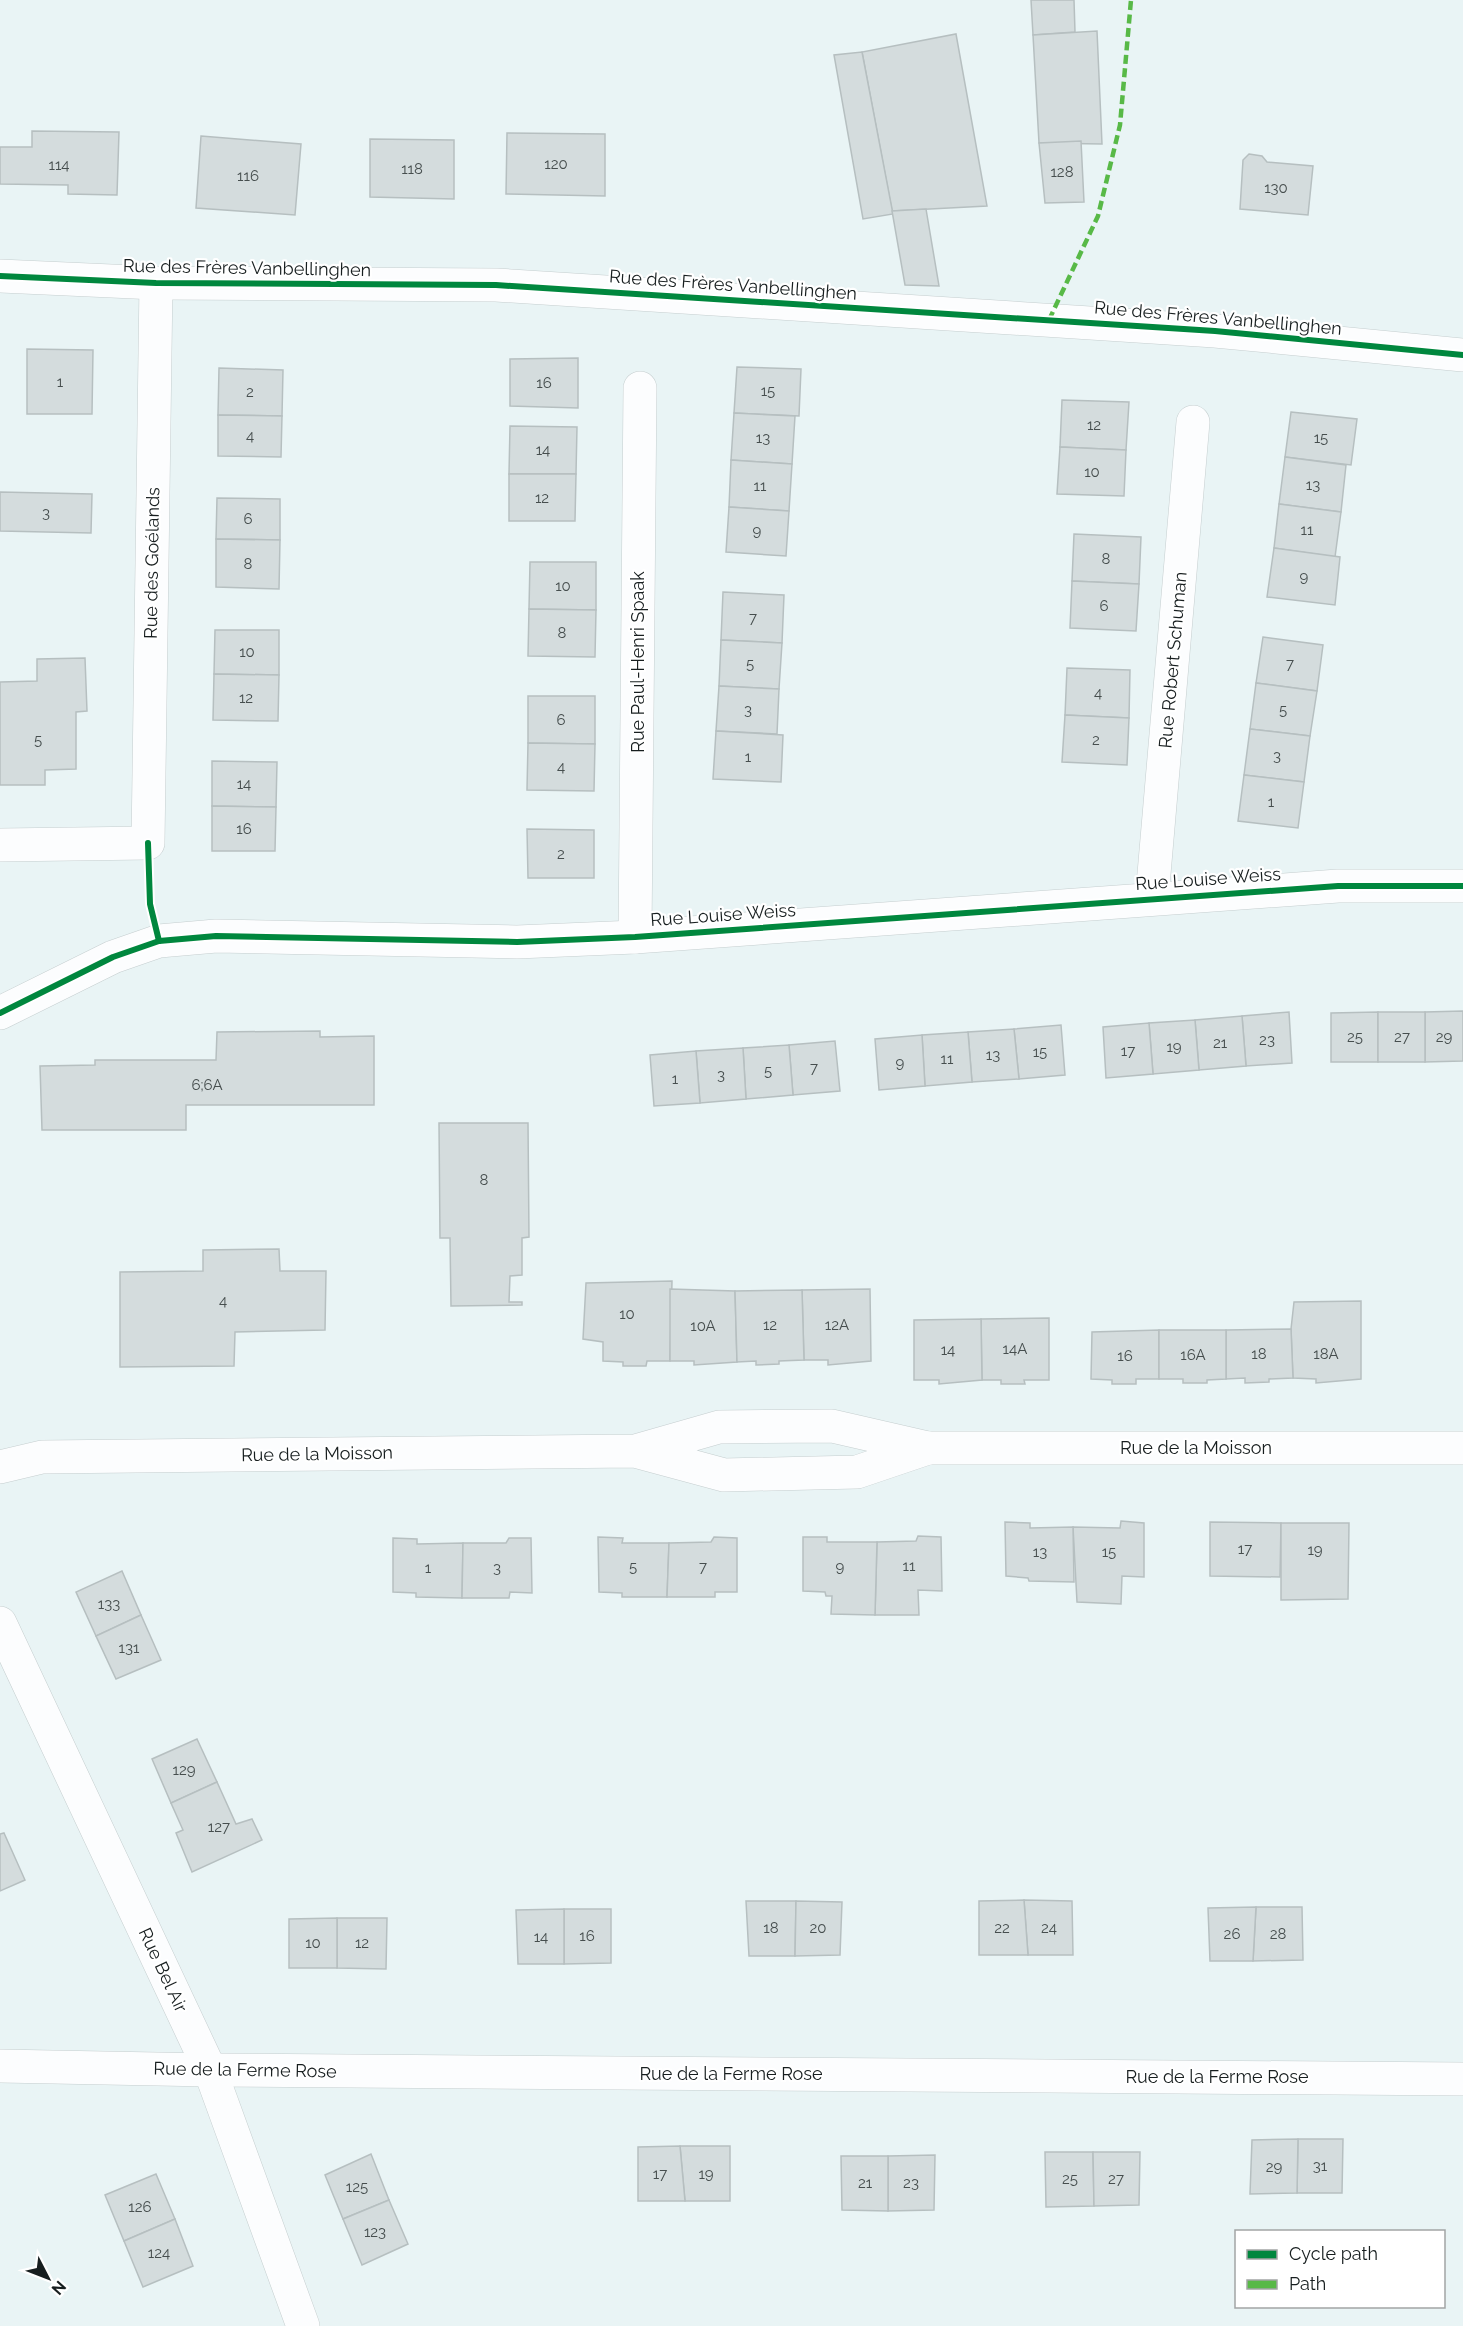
<svg xmlns="http://www.w3.org/2000/svg" width="1463" height="2326" viewBox="0 0 1463 2326" font-family="Raleway,sans-serif">
<style>
.building{fill:#d4dcdd;stroke:#b6bfc0;stroke-width:1.5}
.lines{fill:none;stroke-linecap:round;stroke-linejoin:round}
.street-casing{stroke:#c5cecf;stroke-width:34}
.street{stroke:#fcfdfe;stroke-width:33}
.quiet{stroke:#58b947;stroke-width:4.5;stroke-dasharray:9 4.5;stroke-linecap:butt}
.cycleway-casing{stroke:#fff;stroke-width:10}
.cycleway{stroke:#00873e;stroke-width:6}
.labels{text-anchor:middle;stroke-width:4.5;stroke-linejoin:round;paint-order:stroke}
.number-label{font-size:15px;fill:#464e4e}
.street-label{font-size:18px;fill:#171e1f;stroke:#fff}
</style>
<rect width="100%" height="100%" fill="#e9f4f5"/>
<!-- building -->
<g class="building">
<polygon points="1031,0 1074,0 1075,32 1033,35"/>
<polygon points="1097,31 1102,144 1039,143 1033,35"/>
<polygon points="956,34 987,206 892,211 862,52"/>
<polygon points="862,52 893,214 863,219 834,55"/>
<polygon points="32,131 119,132 117,195 68,194 68,185 0,184 0,147 32,147"/>
<polygon points="507,133 605,134 605,196 506,194"/>
<polygon points="201,136 301,144 295,215 196,208"/>
<polygon points="370,139 454,140 454,199 370,197"/>
<polygon points="1081,141 1084,202 1045,203 1039,143"/>
<polygon points="1249,154 1262,156 1267,162 1313,166 1308,215 1240,209 1243,160"/>
<polygon points="926,209 939,286 905,285 892,211"/>
<polygon points="27,349 93,350 92,414 27,414"/>
<polygon points="578,358 578,408 510,406 510,359"/>
<polygon points="737,367 801,369 799,416 734,413"/>
<polygon points="219,368 283,370 282,416 218,415"/>
<polygon points="1062,400 1129,402 1126,450 1060,447"/>
<polygon points="1291,412 1357,419 1351,465 1285,457"/>
<polygon points="734,413 795,416 792,464 731,460"/>
<polygon points="218,415 282,416 281,457 218,456"/>
<polygon points="510,426 577,427 576,474 509,474"/>
<polygon points="1060,447 1126,450 1124,496 1057,494"/>
<polygon points="1285,457 1346,465 1341,512 1279,504"/>
<polygon points="731,460 792,464 789,511 729,507"/>
<polygon points="509,474 576,474 575,521 509,521"/>
<polygon points="0,492 92,494 91,533 0,531"/>
<polygon points="217,498 280,499 280,540 216,539"/>
<polygon points="1279,504 1341,512 1335,557 1274,548"/>
<polygon points="729,507 789,511 786,556 726,552"/>
<polygon points="1074,534 1141,537 1139,584 1072,581"/>
<polygon points="216,539 280,540 279,589 216,587"/>
<polygon points="1274,548 1340,557 1335,605 1267,597"/>
<polygon points="530,562 596,562 596,610 529,609"/>
<polygon points="1072,581 1139,584 1136,631 1070,628"/>
<polygon points="723,592 784,595 782,643 721,640"/>
<polygon points="529,609 596,610 595,657 528,656"/>
<polygon points="215,630 279,630 279,675 214,674"/>
<polygon points="1263,637 1323,645 1317,691 1256,683"/>
<polygon points="721,640 782,643 779,689 719,686"/>
<polygon points="85,658 87,711 76,712 76,769 45,770 45,785 0,785 0,682 37,681 37,659"/>
<polygon points="1067,668 1130,670 1129,718 1065,715"/>
<polygon points="214,674 279,675 278,721 213,720"/>
<polygon points="1256,683 1317,691 1310,736 1250,729"/>
<polygon points="719,686 779,689 777,734 716,731"/>
<polygon points="528,696 595,696 595,744 528,743"/>
<polygon points="1065,715 1129,718 1127,765 1062,762"/>
<polygon points="1250,729 1310,736 1304,782 1244,775"/>
<polygon points="716,731 783,735 781,782 713,779"/>
<polygon points="528,743 595,744 594,791 527,790"/>
<polygon points="212,761 277,762 276,807 212,806"/>
<polygon points="1244,775 1304,782 1298,828 1238,821"/>
<polygon points="212,806 276,807 275,851 212,851"/>
<polygon points="527,829 594,830 594,878 528,878"/>
<polygon points="1463,1011 1463,1061 1425,1062 1425,1012"/>
<polygon points="1289,1012 1292,1063 1246,1066 1242,1016"/>
<polygon points="1378,1012 1378,1062 1331,1062 1331,1013"/>
<rect x="1378" y="1012" width="47" height="50"/>
<polygon points="1242,1016 1246,1066 1199,1070 1195,1020"/>
<polygon points="1195,1020 1199,1070 1153,1074 1149,1023"/>
<polygon points="1149,1023 1153,1074 1106,1078 1103,1027"/>
<polygon points="1061,1025 1065,1075 1019,1079 1014,1029"/>
<polygon points="1014,1029 1019,1079 972,1082 968,1032"/>
<polygon points="320,1031 320,1037 374,1036 374,1105 186,1105 186,1130 42,1130 40,1066 95,1065 95,1060 216,1060 217,1032"/>
<polygon points="968,1032 972,1082 925,1086 922,1035"/>
<polygon points="922,1035 925,1086 879,1090 875,1039"/>
<polygon points="835,1041 840,1091 793,1095 789,1045"/>
<polygon points="789,1045 793,1095 746,1099 743,1048"/>
<polygon points="743,1048 746,1099 700,1103 696,1051"/>
<polygon points="696,1051 700,1103 654,1106 650,1055"/>
<polygon points="439,1123 528,1123 529,1237 522,1238 522,1275 510,1276 509,1302 522,1302 522,1305 451,1306 450,1238 440,1238"/>
<polygon points="279,1249 280,1271 326,1271 325,1330 235,1332 234,1366 120,1367 120,1272 203,1271 203,1250"/>
<polygon points="672,1281 670,1361 647,1361 646,1366 623,1366 623,1362 603,1361 603,1342 583,1339 586,1283"/>
<polygon points="670,1289 735,1291 737,1362 694,1365 694,1361 670,1361"/>
<polygon points="870,1289 871,1361 828,1365 828,1360 804,1360 802,1290"/>
<polygon points="802,1290 804,1360 779,1361 779,1364 756,1365 756,1361 737,1362 735,1291"/>
<polygon points="1361,1301 1361,1379 1316,1383 1316,1379 1293,1378 1291,1329 1294,1302"/>
<polygon points="1049,1318 1049,1380 1024,1380 1025,1384 1001,1384 1001,1380 982,1380 981,1319"/>
<polygon points="981,1319 982,1380 939,1384 939,1380 914,1380 914,1320"/>
<polygon points="1291,1329 1293,1378 1269,1379 1269,1382 1245,1383 1245,1378 1226,1379 1226,1330"/>
<polygon points="1159,1330 1159,1379 1136,1379 1136,1384 1112,1384 1112,1380 1091,1379 1092,1332"/>
<polygon points="1159,1330 1226,1330 1226,1379 1207,1380 1207,1383 1183,1383 1183,1379 1159,1379"/>
<polygon points="1121,1521 1144,1523 1144,1577 1122,1576 1121,1604 1077,1602 1073,1527 1120,1528"/>
<polygon points="1005,1522 1030,1523 1030,1528 1073,1527 1074,1582 1029,1581 1028,1578 1006,1576"/>
<polygon points="1210,1522 1281,1523 1280,1577 1210,1576"/>
<polygon points="1281,1523 1349,1523 1348,1599 1281,1600"/>
<polygon points="918,1536 941,1537 942,1591 918,1590 919,1615 875,1615 877,1542 916,1541"/>
<polygon points="598,1537 623,1538 622,1543 669,1543 667,1597 622,1597 622,1593 599,1592"/>
<polygon points="714,1537 737,1538 737,1592 715,1592 715,1597 667,1597 669,1543 711,1542"/>
<polygon points="803,1537 827,1537 827,1542 877,1542 875,1615 831,1614 832,1596 826,1596 825,1592 803,1591"/>
<polygon points="393,1538 417,1539 417,1544 463,1543 462,1598 416,1597 416,1593 393,1592"/>
<polygon points="509,1538 531,1538 532,1593 510,1592 509,1598 462,1598 463,1543 506,1543"/>
<polygon points="122,1571 141,1615 96,1636 76,1592"/>
<polygon points="141,1615 161,1660 116,1679 96,1636"/>
<polygon points="197,1739 217,1782 171,1803 152,1759"/>
<polygon points="217,1782 236,1824 252,1819 262,1840 192,1872 176,1833 183,1830 171,1803"/>
<polygon points="4,1833 25,1880 0,1891 0,1834"/>
<polygon points="1024,1900 1072,1901 1073,1955 1028,1955"/>
<polygon points="1024,1900 1028,1955 979,1955 979,1901"/>
<polygon points="746,1901 796,1901 795,1956 749,1956"/>
<polygon points="796,1901 842,1902 840,1955 795,1956"/>
<polygon points="1256,1907 1302,1907 1303,1960 1253,1961"/>
<polygon points="1256,1907 1253,1961 1210,1961 1208,1908"/>
<polygon points="564,1909 611,1909 611,1963 564,1964"/>
<polygon points="564,1909 564,1964 518,1964 516,1910"/>
<polygon points="337,1918 387,1918 386,1969 337,1968"/>
<polygon points="337,1918 337,1968 289,1968 289,1919"/>
<polygon points="1298,2139 1343,2139 1342,2193 1297,2193"/>
<polygon points="1298,2139 1297,2193 1250,2194 1252,2140"/>
<polygon points="680,2146 730,2146 730,2201 685,2201"/>
<polygon points="680,2146 685,2201 638,2201 638,2147"/>
<polygon points="1045,2152 1093,2152 1094,2206 1046,2207"/>
<polygon points="1093,2152 1140,2152 1139,2205 1094,2206"/>
<polygon points="371,2154 389,2200 343,2219 325,2175"/>
<polygon points="935,2155 934,2210 888,2211 888,2156"/>
<polygon points="841,2156 888,2156 888,2211 842,2210"/>
<polygon points="156,2174 175,2219 124,2241 105,2195"/>
<polygon points="389,2200 408,2244 362,2265 343,2219"/>
<polygon points="175,2219 193,2266 143,2287 124,2241"/>
</g>
<g class="lines">
<defs>
<g id="street">
<polyline points="0,276 156,283 496,285 1215,331 1463,355"/>
<polyline points="0,845 148,843 156,283"/>
<polyline points="1152,897 1193,422"/>
<polyline points="635,937 640,388"/>
<polyline points="0,1013 113,957 159,941 216,936 517,942 635,937 1338,886 1463,886"/>
<polyline points="928,1448 1463,1448"/>
<polyline points="0,1467 42,1457 635,1451 719,1427 832,1426 928,1448 857,1472 724,1475 635,1451"/>
<polyline points="0,1623 210,2070 303,2326"/>
<polyline points="0,2066 210,2070 1463,2079"/>
</g>
</defs>
<!-- street casing -->
<use href="#street" class="street-casing"/>
<!-- street -->
<use href="#street" class="street"/>
<!-- quiet -->
<polyline class="quiet" points="1049,320 1098,216 1120,125 1131,0"/>
<defs>
<g id="cycleway">
<polyline points="0,276 156,283 496,285 1215,331 1463,355"/>
<polyline points="148,843 150,904 159,941"/>
<polyline points="0,1013 113,957 159,941 216,936 517,942 635,937 1338,886 1463,886"/>
</g>
</defs>
<!-- cycleway casing -->
<use href="#cycleway" class="cycleway-casing"/>
<!-- cycleway -->
<use href="#cycleway" class="cycleway"/>
</g>
<g class="labels">
<!-- number labels -->
<g class="number-label">
<text x="556" y="169">120</text>
<text x="59" y="170">114</text>
<text x="412" y="174">118</text>
<text x="1062" y="177">128</text>
<text x="248" y="181">116</text>
<text x="1276" y="193">130</text>
<text x="60" y="387">1</text>
<text x="544" y="388">16</text>
<text x="768" y="396">15</text>
<text x="250" y="397">2</text>
<text x="1094" y="430">12</text>
<text x="250" y="441">4</text>
<text x="763" y="443">13</text>
<text x="1321" y="443">15</text>
<text x="543" y="455">14</text>
<text x="1092" y="477">10</text>
<text x="1313" y="490">13</text>
<text x="760" y="491">11</text>
<text x="542" y="503">12</text>
<text x="46" y="518">3</text>
<text x="248" y="524">6</text>
<text x="1307" y="535">11</text>
<text x="757" y="536">9</text>
<text x="1106" y="564">8</text>
<text x="248" y="569">8</text>
<text x="1304" y="582">9</text>
<text x="563" y="591">10</text>
<text x="1104" y="611">6</text>
<text x="753" y="623">7</text>
<text x="562" y="638">8</text>
<text x="247" y="657">10</text>
<text x="750" y="669">5</text>
<text x="1290" y="669">7</text>
<text x="1098" y="698">4</text>
<text x="246" y="703">12</text>
<text x="748" y="715">3</text>
<text x="1283" y="715">5</text>
<text x="561" y="725">6</text>
<text x="38" y="745">5</text>
<text x="1096" y="745">2</text>
<text x="1277" y="761">3</text>
<text x="748" y="762">1</text>
<text x="561" y="772">4</text>
<text x="244" y="789">14</text>
<text x="1271" y="807">1</text>
<text x="244" y="834">16</text>
<text x="561" y="859">2</text>
<text x="1355" y="1042">25</text>
<text x="1402" y="1042">27</text>
<text x="1444" y="1042">29</text>
<text x="1267" y="1045">23</text>
<text x="1220" y="1048">21</text>
<text x="1174" y="1052">19</text>
<text x="1128" y="1056">17</text>
<text x="1040" y="1057">15</text>
<text x="993" y="1060">13</text>
<text x="947" y="1064">11</text>
<text x="900" y="1068">9</text>
<text x="814" y="1073">7</text>
<text x="768" y="1076">5</text>
<text x="721" y="1080">3</text>
<text x="675" y="1084">1</text>
<text x="207" y="1090">6;6A</text>
<text x="484" y="1185">8</text>
<text x="223" y="1306">4</text>
<text x="627" y="1319">10</text>
<text x="770" y="1330">12</text>
<text x="837" y="1330">12A</text>
<text x="703" y="1331">10A</text>
<text x="1015" y="1354">14A</text>
<text x="948" y="1355">14</text>
<text x="1259" y="1359">18</text>
<text x="1326" y="1359">18A</text>
<text x="1193" y="1360">16A</text>
<text x="1125" y="1361">16</text>
<text x="1245" y="1554">17</text>
<text x="1315" y="1555">19</text>
<text x="1040" y="1557">13</text>
<text x="1109" y="1557">15</text>
<text x="909" y="1571">11</text>
<text x="633" y="1572">5</text>
<text x="703" y="1572">7</text>
<text x="840" y="1572">9</text>
<text x="428" y="1573">1</text>
<text x="497" y="1573">3</text>
<text x="109" y="1609">133</text>
<text x="129" y="1653">131</text>
<text x="184" y="1775">129</text>
<text x="219" y="1832">127</text>
<text x="771" y="1933">18</text>
<text x="818" y="1933">20</text>
<text x="1002" y="1933">22</text>
<text x="1049" y="1933">24</text>
<text x="1232" y="1939">26</text>
<text x="1278" y="1939">28</text>
<text x="587" y="1941">16</text>
<text x="541" y="1942">14</text>
<text x="313" y="1948">10</text>
<text x="362" y="1948">12</text>
<text x="1320" y="2171">31</text>
<text x="1274" y="2172">29</text>
<text x="660" y="2179">17</text>
<text x="706" y="2179">19</text>
<text x="1070" y="2184">25</text>
<text x="1116" y="2184">27</text>
<text x="865" y="2188">21</text>
<text x="911" y="2188">23</text>
<text x="357" y="2192">125</text>
<text x="140" y="2212">126</text>
<text x="375" y="2237">123</text>
<text x="159" y="2258">124</text>
</g>
<!-- street labels -->
<g class="street-label">
<text transform="translate(247 268) rotate(1)" y="6">Rue des Frères Vanbellinghen</text>
<text transform="translate(733 285) rotate(4)" y="6">Rue des Frères Vanbellinghen</text>
<text transform="translate(1218 318) rotate(5)" y="6">Rue des Frères Vanbellinghen</text>
<text transform="translate(152 563) rotate(-89)" y="6">Rue des Goélands</text>
<text transform="translate(1173 660) rotate(-85)" y="6">Rue Robert Schuman</text>
<text transform="translate(638 662) rotate(-90)" y="6">Rue Paul-Henri Spaak</text>
<text transform="translate(1208 879) rotate(-4)" y="6">Rue Louise Weiss</text>
<text transform="translate(723 915) rotate(-4)" y="6">Rue Louise Weiss</text>
<text x="1196" y="1454">Rue de la Moisson</text>
<text transform="translate(317 1454) rotate(-1)" y="6">Rue de la Moisson</text>
<text transform="translate(163 1970) rotate(65)" y="6">Rue Bel Air</text>
<text transform="translate(245 2070) rotate(1)" y="6">Rue de la Ferme Rose</text>
<text x="731" y="2080">Rue de la Ferme Rose</text>
<text x="1217" y="2083">Rue de la Ferme Rose</text>
</g>
</g>
<!-- legend -->
<rect x="1235" y="2230" width="210" height="78" fill="#ffffff" stroke="#a2a5a5" stroke-width="1.5"/>
<rect x="1247" y="2250" width="30" height="9" fill="#00873e" stroke="#a2a5a5" stroke-width="1.5"/>
<text x="1289" y="2260" font-size="18" fill="#171e1f">Cycle path</text>
<rect x="1247" y="2280" width="30" height="9" fill="#58b947" stroke="#a2a5a5" stroke-width="1.5"/>
<text x="1289" y="2290" font-size="18" fill="#171e1f">Path</text>
<!-- north arrow -->
<g transform="translate(48 2278) rotate(132)" stroke="#ffffff" stroke-width="4.5" paint-order="stroke">
<path d="M0-4.5L10 22L0 15L-10 22Z" fill="#171e1f"/>
<text y="-9" font-size="16" font-weight="bold" text-anchor="middle" fill="#171e1f">N</text>
</g>
</svg>
